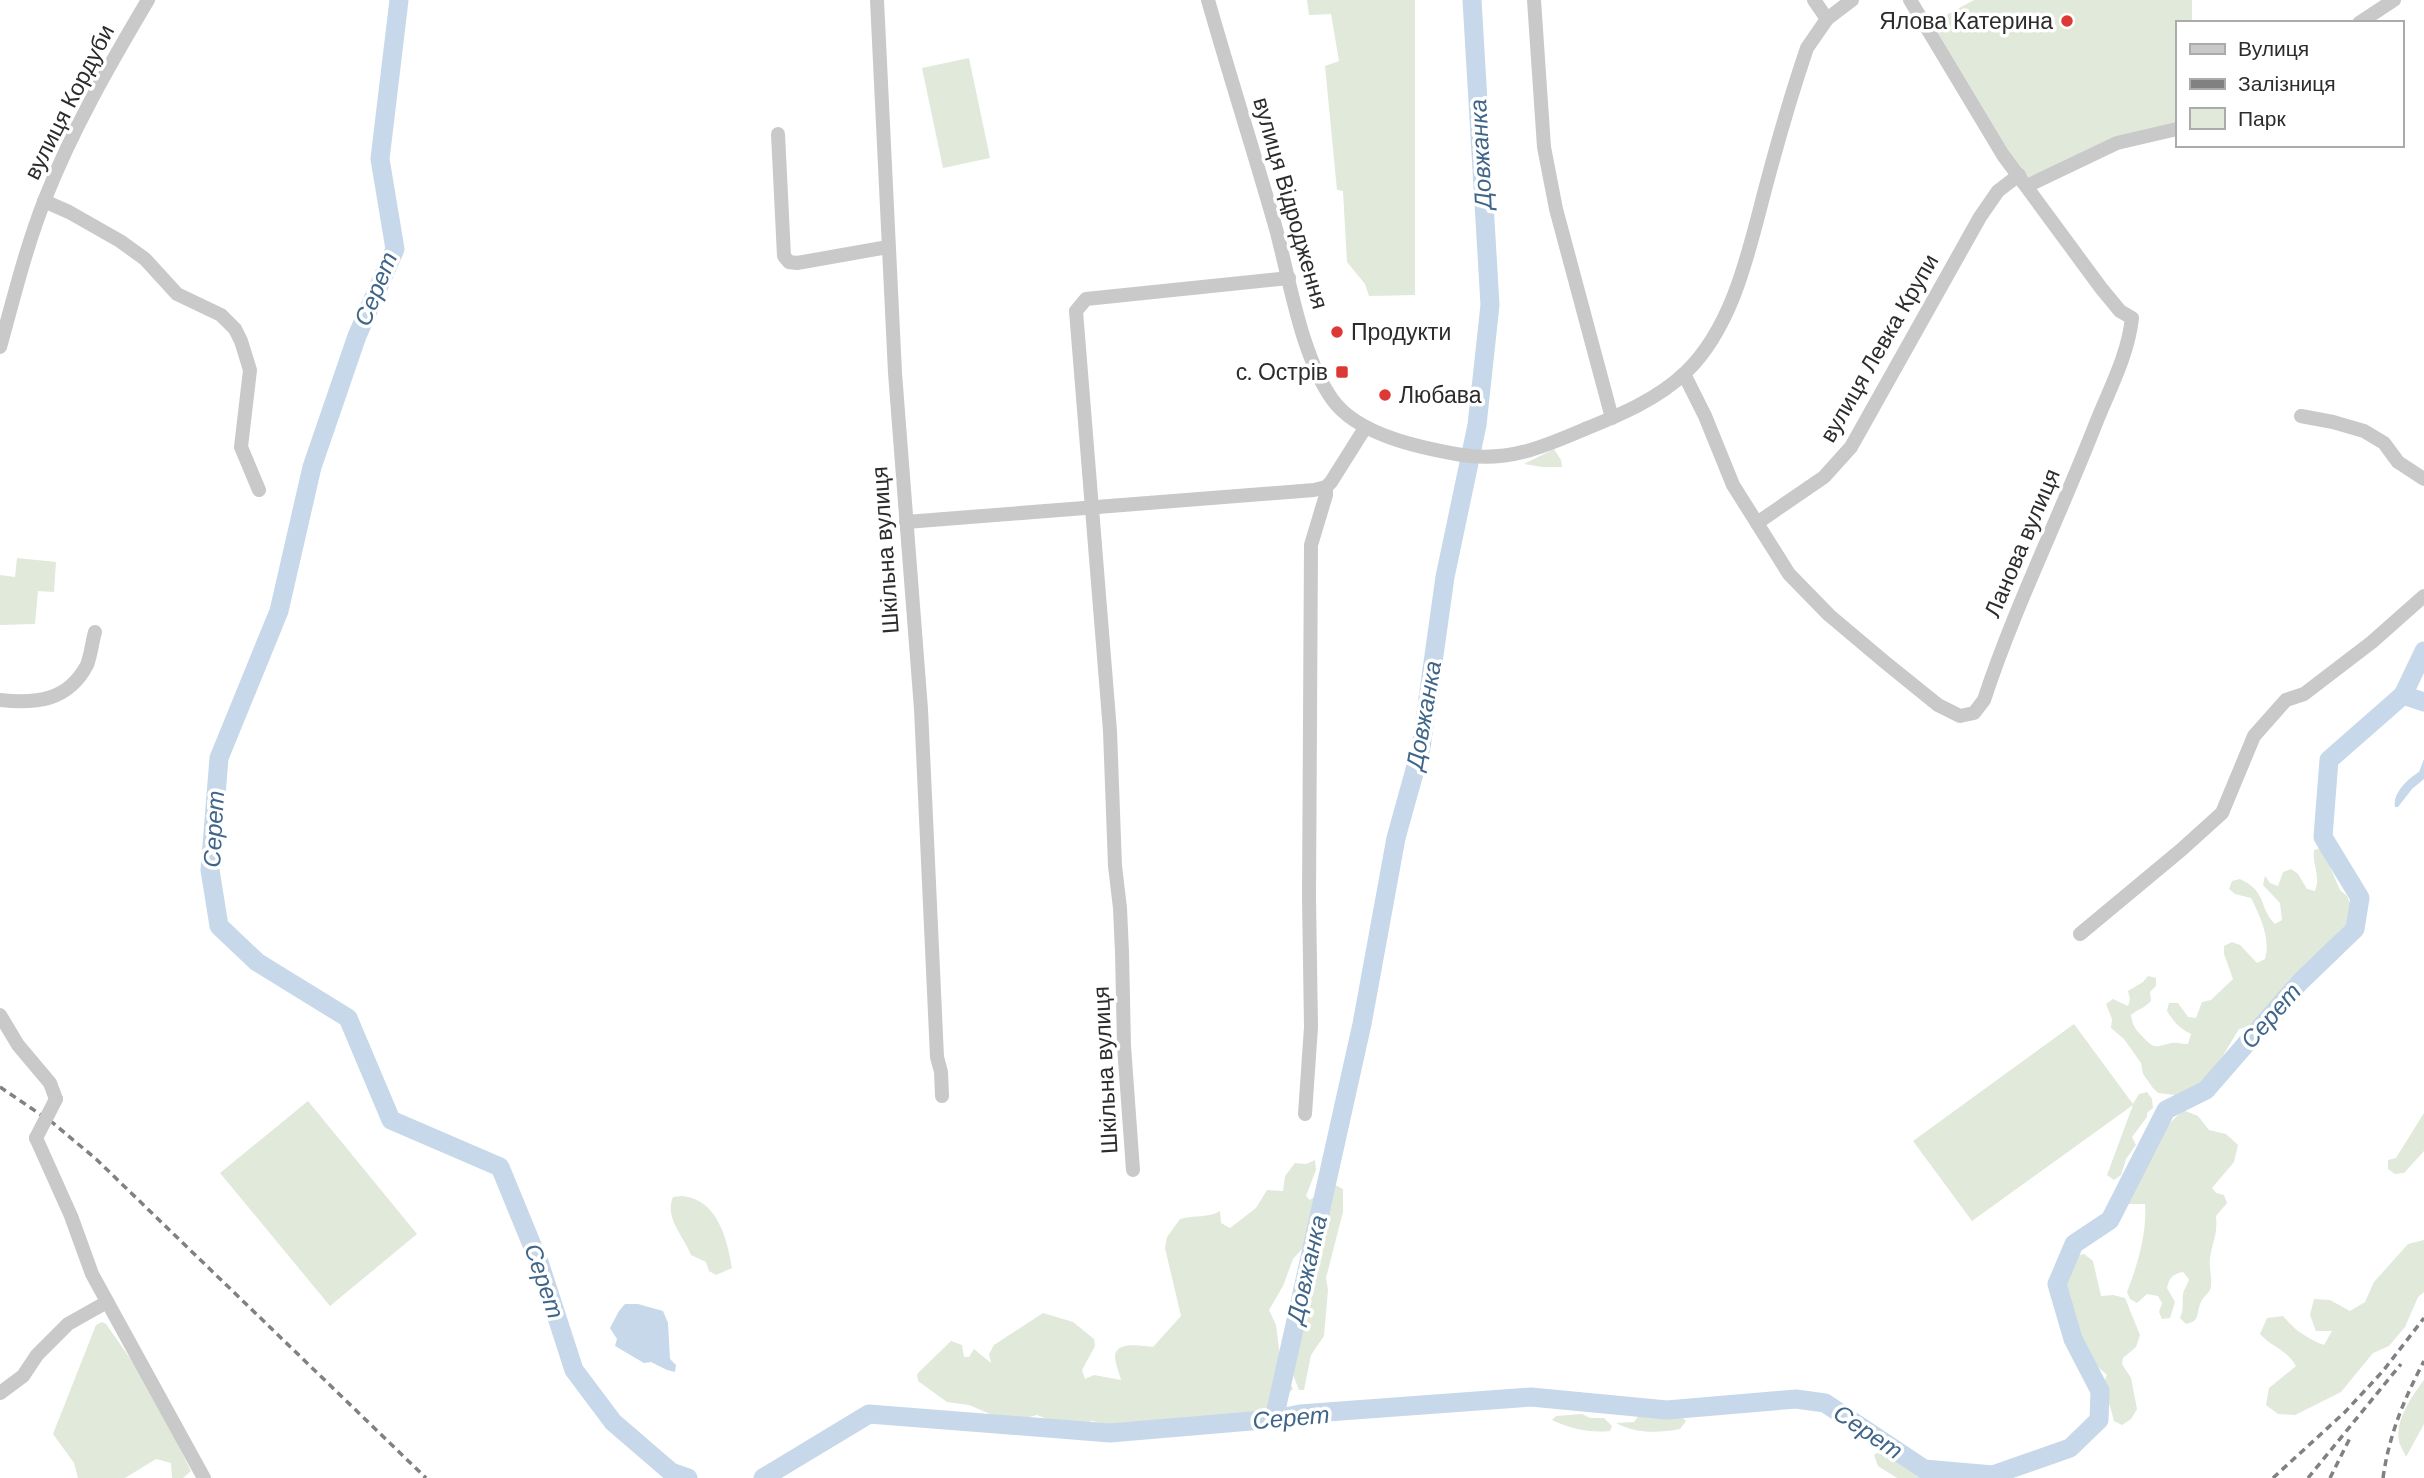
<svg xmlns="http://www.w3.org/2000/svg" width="2424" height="1478" viewBox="0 0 2424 1478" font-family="'DM Sans',sans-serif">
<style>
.green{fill:#e1e9da}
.water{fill:#c6d8e9}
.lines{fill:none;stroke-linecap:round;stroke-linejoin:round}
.river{stroke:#c6d8e9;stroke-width:19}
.minor{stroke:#c9c9c9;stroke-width:14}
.rail{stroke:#818181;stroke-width:3.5;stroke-dasharray:7 5;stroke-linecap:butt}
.minor-bridge{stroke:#c9c9c9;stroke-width:14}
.poi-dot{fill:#dc3835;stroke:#fff;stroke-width:2.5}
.labels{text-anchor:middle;stroke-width:7;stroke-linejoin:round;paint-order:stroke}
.poi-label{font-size:23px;fill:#2c2c2c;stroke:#fff;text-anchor:end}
.street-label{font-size:23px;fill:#2c2c2c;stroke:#fff}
.water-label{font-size:24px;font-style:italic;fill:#3f6589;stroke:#fff}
</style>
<rect width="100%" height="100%" fill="#fff"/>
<!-- green -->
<g class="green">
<polygon points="1307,0 1415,0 1415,295 1369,296 1365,284 1347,262 1343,191 1337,190 1325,66 1339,61 1331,14 1309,15"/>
<polygon points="1974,0 2192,0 2192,23 2177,23 2177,124 2030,179 2025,175 2014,160 1932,23"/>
<polygon points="969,58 990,158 943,168 922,68"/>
<polygon points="1554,449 1561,460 1562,467 1542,467 1524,464"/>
<polygon points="17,558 56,562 54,592 38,591 35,624 0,625 0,575 15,577"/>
<path d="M2322,848L2340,890L2347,896L2354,912L2351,920L2338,932L2332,948L2322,961L2291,977L2255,1025L2239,1029L2213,1072L2191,1097L2158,1093L2153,1088L2143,1074L2141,1063L2124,1039L2111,1028L2112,1019L2106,1004L2113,999L2128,1006L2130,999L2128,991L2143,982L2148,976L2156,978V986L2150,992L2151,1001C2145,1008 2138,1009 2131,1015C2132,1024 2135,1029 2141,1035C2155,1050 2154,1047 2171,1043C2175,1042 2183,1044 2188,1044L2191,1034C2180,1029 2173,1021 2167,1011L2169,1003H2178L2188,1017L2196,1018L2202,1002L2211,1000L2233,979L2224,954V946L2232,942L2240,945L2257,963L2265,959C2271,939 2260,916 2251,898L2235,894L2229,889L2232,881L2240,879C2268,892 2258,907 2275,924L2282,920L2280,903L2263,885L2265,876L2270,883L2278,886L2283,872L2291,869L2298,874L2307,889L2315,891C2321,876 2312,865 2314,850Z"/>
<polygon points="2074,1024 2133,1104 2139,1094 2147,1092 2152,1099 2153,1108 2147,1113 2147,1117 2132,1137 2136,1145 2126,1159 2121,1175 2114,1180 2107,1175 2133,1105 1972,1221 1913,1141"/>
<polygon points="308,1101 417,1234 330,1306 220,1173"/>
<path d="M2183,1110L2198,1116L2209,1130L2226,1134L2238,1145L2234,1162L2212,1188L2216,1193L2224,1195L2227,1203L2216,1216C2218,1235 2212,1242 2210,1259C2209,1268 2212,1278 2211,1286C2210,1293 2205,1295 2202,1300C2195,1312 2202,1321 2186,1324L2180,1318C2184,1309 2182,1304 2183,1295C2183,1290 2188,1285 2189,1279L2183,1272C2173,1274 2169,1278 2167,1288L2175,1302L2170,1318L2162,1319L2159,1312L2162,1303L2158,1296L2147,1294L2137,1303L2130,1299L2127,1292C2138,1264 2147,1233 2145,1204H2129C2121,1166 2133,1158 2159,1134C2167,1126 2175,1118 2183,1110Z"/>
<polygon points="2424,1113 2424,1151 2404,1173 2395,1174 2388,1169 2388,1160 2396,1158"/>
<path d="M1315,1160L1316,1170L1306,1196L1310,1200L1331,1183L1343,1189V1212L1326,1278L1328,1290L1324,1336L1311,1355L1304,1390H1299L1286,1357L1290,1307L1303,1248L1293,1259L1283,1286L1269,1310L1276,1325L1281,1365L1293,1389L1261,1420L1219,1423L1197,1432L1162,1419L1128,1433L1093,1421L1064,1426L1037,1415L1009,1422L969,1405L947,1402L918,1381L917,1374L951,1341L962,1345L964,1357H969L974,1349L991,1363L989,1354L994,1345L1043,1313L1073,1322L1094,1339L1095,1346L1082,1370L1085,1379L1094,1375L1121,1380C1119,1373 1116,1365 1115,1358C1114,1340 1142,1346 1153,1347L1181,1316L1165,1248L1167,1237L1180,1219C1194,1215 1209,1218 1220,1211L1221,1223L1230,1228L1256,1208L1267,1190L1283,1191L1285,1176L1295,1163L1306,1164Z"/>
<path d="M682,1196C717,1199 727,1238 732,1268L716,1275L709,1271L706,1262L691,1255C684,1236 664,1218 673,1197Z"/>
<path d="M2424,1240V1292L2418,1297L2405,1327L2389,1346L2373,1353L2341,1392L2295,1415L2278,1414L2266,1405L2269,1388L2296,1366C2286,1349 2273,1348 2260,1334L2267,1318L2283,1316C2295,1330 2306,1338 2324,1345L2332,1331H2316L2310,1315L2314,1299L2330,1300L2350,1311L2365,1302L2374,1282L2408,1244Z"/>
<polygon points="2084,1254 2093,1261 2101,1296 2113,1295 2125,1298 2140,1335 2136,1347 2123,1358 2122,1364 2131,1378 2137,1409 2131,1419 2122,1425 2114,1421 2110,1406 2100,1391 2107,1375 2078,1349 2073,1339 2071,1329 2061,1309 2060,1293 2063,1282 2075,1256"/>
<polygon points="102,1322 106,1324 148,1384 191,1471 183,1478 172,1478 171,1463 156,1459 125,1478 78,1478 74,1463 53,1434 96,1325"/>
<path d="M2424,1380V1424L2406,1457C2404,1452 2400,1446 2399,1441C2395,1420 2412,1396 2424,1380Z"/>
<path d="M1655,1408L1675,1410L1686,1421L1680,1429C1658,1433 1636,1434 1616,1423L1634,1422L1643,1410Z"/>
<path d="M1582,1414L1590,1418H1604L1612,1426L1610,1431C1588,1433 1572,1429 1552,1420L1556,1416Z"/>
<polygon points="1877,1453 1909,1462 1924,1469 1979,1478 1897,1478 1878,1466 1874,1455"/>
</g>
<!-- water -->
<g class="water">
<path d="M2424,759V779L2412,789L2398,807H2395C2392,793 2409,778 2419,772Z"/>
<polygon points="625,1304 638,1304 663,1311 668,1323 670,1359 676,1365 675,1372 667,1370 651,1362 644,1363 615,1346 617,1339 610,1328 619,1311"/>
</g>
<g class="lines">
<!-- river -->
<g class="river">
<polyline points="399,0 380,159 395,249 357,336 312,467 279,611 219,758 210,870 219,926 257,962 348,1018 391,1120 500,1167 539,1262 574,1370 613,1422 671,1472 688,1478"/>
<polyline points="2403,695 2424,651"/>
<polyline points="1274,1419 1362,1024 1396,838 1421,748 1445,577 1477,425 1490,305 1472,0"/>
<polyline points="763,1478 869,1414 1110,1433 1274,1419 1300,1414 1531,1397 1667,1410 1796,1399 1825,1403 1924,1469 1993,1475 2070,1448 2099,1420 2100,1391 2073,1339 2057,1284 2074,1244 2110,1220 2166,1110 2206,1090 2299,983 2355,929 2360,898 2323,837 2329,760 2403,695 2424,702"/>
</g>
<!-- minor -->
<g class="minor">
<polyline points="877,0 895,373 921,709 937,1057 941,1072 942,1096"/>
<path d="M1208,0C1230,77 1254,152 1276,229C1290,281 1301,355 1332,399C1357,435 1421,448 1462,455C1509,462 1543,447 1585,429C1620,415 1658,399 1686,372C1735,325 1750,245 1767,182C1779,137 1792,92 1807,48L1827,19L1852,0"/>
<polyline points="1534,0 1544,147 1556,209 1612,418"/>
<polyline points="1814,0 1827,19"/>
<polyline points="2359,23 2394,0"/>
<polyline points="778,134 784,256 789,262 797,263 888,247"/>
<polyline points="2027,186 2117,143 2177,129"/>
<polyline points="44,201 69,212 120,241 145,259 177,294 221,315 235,329 241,341 250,370 241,447 259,490"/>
<path d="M0,347C14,297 26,247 45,199C72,130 110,64 148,0"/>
<path d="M1684,374L1705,416L1733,485L1789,574L1829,615L1886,663L1938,705L1960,716L1974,713L1984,700C2015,606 2060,516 2096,423C2110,388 2128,355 2132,318L2120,311L2101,288L2003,155L1910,0"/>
<polyline points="2301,416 2333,422 2364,431 2384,443 2398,462 2424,479"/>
<polyline points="906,522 1314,490 1326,487 1331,482 1365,428"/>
<polyline points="1757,523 1824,477 1851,447 1980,217 1998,191 2019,175"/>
<path d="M0,700C36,704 68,701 87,665C91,655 92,642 95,632"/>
<polyline points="2080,934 2181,850 2222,813 2254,736 2286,700 2304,694 2372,642 2424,596"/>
<polyline points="0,1015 18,1045 50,1083 56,1099"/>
<polyline points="1305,1114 1311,1027 1309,898 1311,545 1326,495 1326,487"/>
<polyline points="36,1138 71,1216 92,1274 204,1478"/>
<polyline points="1133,1170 1124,1046 1122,952 1120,908 1115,866 1110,731 1076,311 1086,299 1289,278"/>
<polyline points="0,1393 23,1376 37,1355 68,1324 107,1302"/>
</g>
<!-- rail -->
<g class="rail">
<polyline points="0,1087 53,1123 96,1159 426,1478"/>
<polyline points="2273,1478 2345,1412 2383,1371 2424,1318"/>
<polyline points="2308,1478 2401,1364"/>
<polyline points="2330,1478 2351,1436"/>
<path d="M2383,1478C2389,1435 2404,1399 2424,1361"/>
</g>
<!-- minor-bridge -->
<polyline class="minor-bridge" points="36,1138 56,1099"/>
</g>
<!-- markers -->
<g class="poi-dot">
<circle cx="2067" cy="21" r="7"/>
<circle cx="1337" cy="332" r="7"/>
<rect x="1335" y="365" width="14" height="14" rx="3.5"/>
<circle cx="1385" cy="395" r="7"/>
</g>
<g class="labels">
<!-- poi labels -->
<g class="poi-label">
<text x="2053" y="29">Ялова Катерина</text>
<text x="1351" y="340" text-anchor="start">Продукти</text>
<text x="1328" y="380">с. Острів</text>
<text x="1399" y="403" text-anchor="start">Любава</text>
</g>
<!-- street labels -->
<g class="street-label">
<text transform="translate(69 102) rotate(-63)" y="8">вулиця Кордуби</text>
<text transform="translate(1291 203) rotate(74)" y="8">вулиця Відродження</text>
<text transform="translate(1879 348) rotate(-60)" y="8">вулиця Левка Крупи</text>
<text transform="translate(2022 543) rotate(-67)" y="8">Ланова вулиця</text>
<text transform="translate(885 550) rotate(-94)" y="8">Шкільна вулиця</text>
<text transform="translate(1105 1070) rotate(-93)" y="8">Шкільна вулиця</text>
</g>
<!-- water labels -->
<g class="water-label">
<text transform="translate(1481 154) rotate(-93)" y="8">Довжанка</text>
<text transform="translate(376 289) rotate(-68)" y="8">Серет</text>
<text transform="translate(1424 715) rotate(-80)" y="8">Довжанка</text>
<text transform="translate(214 829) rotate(-87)" y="8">Серет</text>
<text transform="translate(2271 1016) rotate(-49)" y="8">Серет</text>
<text transform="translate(1307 1269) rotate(-77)" y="8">Довжанка</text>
<text transform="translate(544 1281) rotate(71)" y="8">Серет</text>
<text transform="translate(1291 1418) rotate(-5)" y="8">Серет</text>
<text transform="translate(1868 1432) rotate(34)" y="8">Серет</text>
</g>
</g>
<!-- legend -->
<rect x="2176" y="21" width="228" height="126" fill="#ffffff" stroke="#ababab" stroke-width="2"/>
<rect x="2190" y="44" width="35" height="10" fill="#c9c9c9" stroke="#ababab" stroke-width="2"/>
<text x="2238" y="56" font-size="21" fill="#2c2c2c">Вулиця</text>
<rect x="2190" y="79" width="35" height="10" fill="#818181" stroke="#ababab" stroke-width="2"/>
<text x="2238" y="91" font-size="21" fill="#2c2c2c">Залізниця</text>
<rect x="2190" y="108" width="35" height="21" fill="#e1e9da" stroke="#ababab" stroke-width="2"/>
<text x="2238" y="126" font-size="21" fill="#2c2c2c">Парк</text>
</svg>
